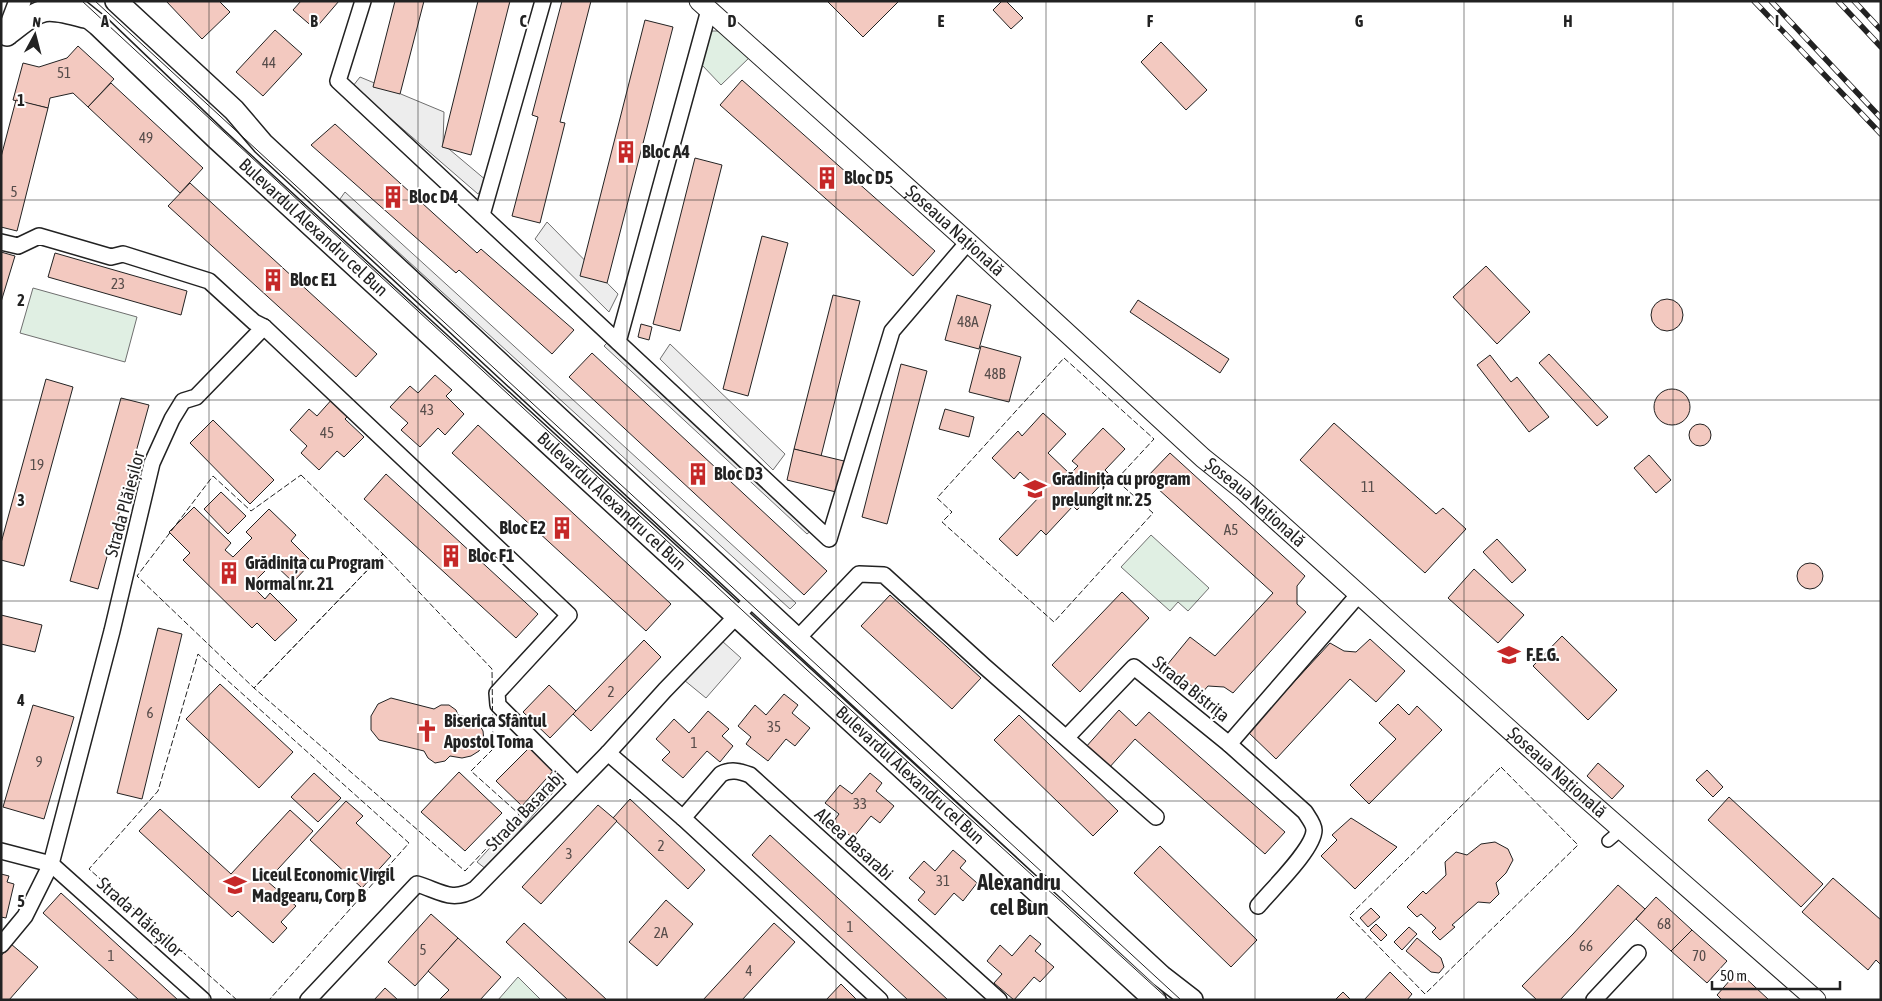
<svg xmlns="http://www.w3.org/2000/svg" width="1882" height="1001" viewBox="0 0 1882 1001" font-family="'Asap Condensed',sans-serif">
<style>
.green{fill:#e0efe3;stroke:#6f6f6f}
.parking{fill:#ededed;stroke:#6f6f6f}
.building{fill:#f3c9c0;stroke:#222}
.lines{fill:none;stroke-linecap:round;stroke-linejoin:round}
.pedestrian-casing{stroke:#222;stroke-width:14}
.minor-casing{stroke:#222;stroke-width:18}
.tertiary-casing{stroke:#222;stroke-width:21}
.secondary-casing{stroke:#222;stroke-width:24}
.pedestrian{stroke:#fff;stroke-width:11}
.minor{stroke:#fff;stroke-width:15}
.tertiary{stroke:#fff;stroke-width:19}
.secondary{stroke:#fff;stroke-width:21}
.tram{stroke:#222;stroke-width:1}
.rail-casing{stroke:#222;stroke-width:5.5}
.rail{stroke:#fff;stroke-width:4;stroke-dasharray:11;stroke-linecap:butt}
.fence{stroke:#222;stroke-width:1;stroke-dasharray:6 2.5;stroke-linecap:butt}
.grid{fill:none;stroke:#222;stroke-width:1;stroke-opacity:0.55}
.labels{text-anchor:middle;stroke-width:4;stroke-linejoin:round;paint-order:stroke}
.number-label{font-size:15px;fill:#564c4a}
.poi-label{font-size:18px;font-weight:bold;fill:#222;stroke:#fff;text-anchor:start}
.street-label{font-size:18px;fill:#222;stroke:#fff}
.district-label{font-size:22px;font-weight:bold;fill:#222;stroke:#fff}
.grid-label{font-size:16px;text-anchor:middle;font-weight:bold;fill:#222;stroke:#fff;stroke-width:4;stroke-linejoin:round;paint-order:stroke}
</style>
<rect width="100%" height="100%" fill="#fff"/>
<!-- green -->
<g class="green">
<polygon points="711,31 725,31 750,57 721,85 702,65"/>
<polygon points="33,288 137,317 125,362 20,333"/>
<polygon points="1151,535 1209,588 1188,611 1178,602 1170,611 1121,567"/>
<polygon points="518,977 541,1000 498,1000"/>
</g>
<!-- parking -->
<g class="parking">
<polygon points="360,77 444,112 443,144 487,181 478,194 353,86"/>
<polygon points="345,192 796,603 790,609 340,199"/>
<polygon points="547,222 618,294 609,312 535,239"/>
<polygon points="609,341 813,529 807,534 604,346"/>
<polygon points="670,344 785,454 773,470 660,359"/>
<polygon points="722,641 741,658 706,698 684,680"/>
<polygon points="564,766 570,773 486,869 477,862"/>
</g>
<!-- building -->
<g class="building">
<polygon points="166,1 219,1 230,12 202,39"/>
<polygon points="301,1 339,1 315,29 293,10"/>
<polygon points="395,1 424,1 400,94 373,87"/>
<polygon points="478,1 510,1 471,155 442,147"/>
<polygon points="562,1 591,1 560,122 565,123 540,223 512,216 538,117 532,115"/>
<polygon points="827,1 899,1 863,37"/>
<polygon points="1002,1 1006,1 1023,18 1011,29 993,10"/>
<polygon points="645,20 673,27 607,283 580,276"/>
<polygon points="275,30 302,54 263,96 236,72"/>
<polygon points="1161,42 1207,90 1186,110 1141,62"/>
<polygon points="78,46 114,79 88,107 73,93 50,98 48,108 13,100 23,63 39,67 67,58"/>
<polygon points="742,80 935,251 913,276 720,105"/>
<polygon points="111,83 203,168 180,193 88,107"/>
<polygon points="16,100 48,108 17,231 1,227 1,157"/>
<polygon points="335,124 477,253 481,249 574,330 552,354 459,270 456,273 311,145"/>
<polygon points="695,158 722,165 680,331 653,324"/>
<polygon points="190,183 377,354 356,377 168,206"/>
<polygon points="762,236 788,243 748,396 723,389"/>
<polygon points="1,252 15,256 1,302"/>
<polygon points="55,253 187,291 181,315 48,277"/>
<polygon points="1486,266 1530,312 1497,344 1453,297"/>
<polygon points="833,295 860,301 821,456 794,449"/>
<polygon points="957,295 991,305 979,349 945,340"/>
<circle cx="1667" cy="315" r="16"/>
<polygon points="1138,300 1229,359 1220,373 1130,312"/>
<polygon points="641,324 652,327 649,340 638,337"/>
<polygon points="981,346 1021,357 1009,402 969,392"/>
<polygon points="592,353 827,571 804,595 569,377"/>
<polygon points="1549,354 1608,417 1597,426 1539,363"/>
<polygon points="1490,355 1511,382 1517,377 1549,417 1529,432 1477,365"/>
<polygon points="901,364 927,371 887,524 862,517"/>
<polygon points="435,375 452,390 446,396 464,414 445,435 438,428 420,447 401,430 408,423 390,407 410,386 418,393"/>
<polygon points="46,379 73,387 24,566 1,560 1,543"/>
<circle cx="1672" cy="407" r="18"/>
<polygon points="334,397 351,413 345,419 364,437 344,457 337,451 319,470 301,453 307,446 290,430 309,409 317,416"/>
<polygon points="121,398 149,405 98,589 70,581"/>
<polygon points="945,409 974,417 969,437 939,429"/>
<polygon points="1043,413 1066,434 1048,453 1070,474 1078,466 1072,461 1103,428 1125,449 1105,470 1110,475 1077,510 1073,506 1046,535 1041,530 1017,556 999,539 1043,493 1020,472 1014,479 992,458 1018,431 1022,436"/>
<polygon points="213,420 274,480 250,504 190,443"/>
<polygon points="1334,423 1436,514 1443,508 1466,529 1425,573 1300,460"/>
<circle cx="1700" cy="435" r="11"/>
<polygon points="478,425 671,604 646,631 452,453"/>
<polygon points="794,449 844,461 836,492 787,480"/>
<polygon points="1170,453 1305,576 1297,586 1297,604 1306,612 1233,693 1224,687 1208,686 1201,694 1167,665 1190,637 1215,656 1273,593 1146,478"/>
<polygon points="1649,455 1671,480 1656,493 1634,468"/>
<polygon points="386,474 538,614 516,638 364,499"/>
<polygon points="221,492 246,516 228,534 204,509"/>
<polygon points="194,507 231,543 225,550 233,557 252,538 246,532 269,509 296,535 291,541 312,562 293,582 273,563 251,585 265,599 270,593 297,620 275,641 257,623 252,628 183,560 190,553 169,532"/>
<polygon points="1497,539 1526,570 1512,583 1483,552"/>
<circle cx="1810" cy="576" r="13"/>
<polygon points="1474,569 1524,615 1498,643 1448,598"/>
<polygon points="1122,592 1149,618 1080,692 1052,665"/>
<polygon points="890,595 981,678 952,709 861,626"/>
<polygon points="1,615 42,625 35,652 1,644"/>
<polygon points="158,628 182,634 142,799 117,793"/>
<polygon points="1562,636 1617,690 1588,720 1533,666"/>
<polygon points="1370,639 1405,671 1376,702 1350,679 1276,759 1248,732 1330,643 1344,651 1356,652"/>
<polygon points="644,640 661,657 591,731 573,714"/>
<polygon points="220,684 293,752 259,788 186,719"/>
<polygon points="549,685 576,711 550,738 523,712"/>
<polygon points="784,694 798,705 792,713 810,728 795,746 786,739 768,761 746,744 751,737 738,726 755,705 766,715"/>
<polygon points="391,698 434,709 441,705 449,705 456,710 458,715 470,718 479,724 483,731 484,741 479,751 471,756 462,758 450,756 445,761 435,763 428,758 424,751 379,740 371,730 371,716 378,704"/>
<polygon points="1398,704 1409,715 1417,706 1442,730 1369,804 1350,785 1396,739 1379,723"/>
<polygon points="33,705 74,717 44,819 3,807"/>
<polygon points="1119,710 1136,726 1149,712 1285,832 1265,854 1135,739 1108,769 1085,748"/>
<polygon points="708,711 729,729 722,736 733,746 720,762 707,751 683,778 662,760 670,752 656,739 674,719 689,733"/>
<polygon points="1019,715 1118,811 1093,836 994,740"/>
<polygon points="529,748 554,770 522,806 496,781"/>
<polygon points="1598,763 1624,786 1612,799 1587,776"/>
<polygon points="1707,770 1723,787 1713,797 1696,780"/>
<polygon points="459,772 502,813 465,851 421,812"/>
<polygon points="314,773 341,798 318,822 291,797"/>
<polygon points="870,773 882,783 876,791 894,806 880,823 871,816 853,838 833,822 839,814 825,803 840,785 852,794"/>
<polygon points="1729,797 1823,884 1801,907 1708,820"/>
<polygon points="630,799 705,870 688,889 613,818"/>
<polygon points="346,801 363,816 356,823 391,856 362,888 310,840"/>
<polygon points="598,805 617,821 541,904 522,887"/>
<polygon points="160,809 231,874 290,810 313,831 267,881 296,906 281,922 287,928 273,943 238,911 232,917 139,831"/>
<polygon points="1351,818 1397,847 1355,889 1321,856 1337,840 1332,835"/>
<polygon points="770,835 948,1000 908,1000 752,855"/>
<polygon points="1495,842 1508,849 1513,860 1506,873 1496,883 1499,894 1490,903 1478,902 1452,925 1455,927 1440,940 1432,932 1436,928 1421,914 1417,917 1407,907 1423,891 1426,894 1446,875 1445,862 1456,852 1467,855 1481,844"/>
<polygon points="1160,846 1257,940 1231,967 1134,873"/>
<polygon points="953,850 966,861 960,868 977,883 963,901 954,893 935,915 918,900 925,892 909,878 924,861 935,871"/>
<polygon points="1,874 9,876 7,882 14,884 6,918 1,917"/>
<polygon points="1833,878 1881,920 1881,965 1876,960 1868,970 1802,912"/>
<polygon points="1618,885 1645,909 1560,1000 1537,1000 1522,986 1573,934"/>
<polygon points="61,893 178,1000 139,1000 43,913"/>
<polygon points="1656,897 1692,930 1671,951 1636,919"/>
<polygon points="666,900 693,924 657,966 629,942"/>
<polygon points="1371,908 1380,917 1368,927 1360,918"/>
<polygon points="431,914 458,938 415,986 388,962"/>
<polygon points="524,923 607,1000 568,1000 506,942"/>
<polygon points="774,923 795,942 742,1000 703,1000"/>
<polygon points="1376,924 1387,935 1381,941 1370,930"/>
<polygon points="1409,927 1417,934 1402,950 1394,942"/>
<polygon points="1692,930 1727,961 1707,983 1671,951"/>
<polygon points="1030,935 1041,944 1035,951 1054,967 1040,982 1034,977 1014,1000 994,983 1002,974 987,961 1000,945 1012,956"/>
<polygon points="458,938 501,977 480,1000 439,1000 449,990 428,971"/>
<polygon points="1417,938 1441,958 1444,967 1439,973 1431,972 1406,951"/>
<polygon points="11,944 38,967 9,1000 1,1000 1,956"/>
<polygon points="1738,971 1769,1000 1722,1000 1717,995"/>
<polygon points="1390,972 1412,994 1407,1000 1364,1000"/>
<polygon points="841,984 857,1000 826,1000"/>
<polygon points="385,988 398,1000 374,1000"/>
<polygon points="1343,992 1351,1000 1335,1000"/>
</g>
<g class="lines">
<defs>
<polyline id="pedestrian" points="1608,841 1621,830"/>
<g id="minor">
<polyline points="363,1 338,81 829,539 892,331 968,242"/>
<polyline points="482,215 543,1"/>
<polyline points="1,242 18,246 39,236 111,257 123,254 209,281 254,322 264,327 196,397 183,401 172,419 152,463 112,631 51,864 25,916 1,945"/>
<polyline points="264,327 569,615 497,693 498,705 577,784"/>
<polyline points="618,342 709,10"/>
<polyline points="797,639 859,574 884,575 984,666 1156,817"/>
<path d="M1067,737L1134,667L1229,744L1305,812C1308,817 1314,824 1314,830C1314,849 1271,890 1258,906"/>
<polyline points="1229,744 1359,594"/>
<polyline points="608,753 683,818 880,1000"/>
<path d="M683,818L721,774C731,769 739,771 750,775L999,1000"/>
<polyline points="1,851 51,864 203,1000"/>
<path d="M308,1000L417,884C440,891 452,903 475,889L608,753L665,690L753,599"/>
<polyline points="1594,1000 1638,953"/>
</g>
<g id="tertiary">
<path id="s1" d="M699,1L968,242L1203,458L1243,490L1581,794L1816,1000"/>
</g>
<g id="secondary">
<path id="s2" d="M68,1L98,25L217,139L1155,1000"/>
<polyline points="116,1 234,110 263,144 1161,976 1192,1000"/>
<path d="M8,34C42,8 41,5 84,17"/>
<polyline points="7,35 20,1"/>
</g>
</defs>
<!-- pedestrian casing -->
<use href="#pedestrian" class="pedestrian-casing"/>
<!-- minor casing -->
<use href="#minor" class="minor-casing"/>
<!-- tertiary casing -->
<use href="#tertiary" class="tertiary-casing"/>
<!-- secondary casing -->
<use href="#secondary" class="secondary-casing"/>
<!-- pedestrian -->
<use href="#pedestrian" class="pedestrian"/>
<!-- minor -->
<use href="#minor" class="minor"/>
<!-- tertiary -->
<use href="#tertiary" class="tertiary"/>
<!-- secondary -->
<use href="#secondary" class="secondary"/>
<!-- tram -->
<g class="tram">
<polyline points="82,1 807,670 1169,1000"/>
<polyline points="95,1 1181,1000"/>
</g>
<defs>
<g id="rail">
<polyline points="1754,1 1881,134"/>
<polyline points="1771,1 1881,118"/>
<polyline points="1838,1 1881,47"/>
<polyline points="1854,1 1881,30"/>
</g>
</defs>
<!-- rail casing -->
<use href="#rail" class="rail-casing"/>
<!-- rail -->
<use href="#rail" class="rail"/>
<!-- fence -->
<g class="fence">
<polygon points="1064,358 1154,439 1116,480 1153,513 1054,622 942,522 952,512 937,498"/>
<polygon points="301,475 383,554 254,688 137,576 213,476 251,511"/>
<polygon points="383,554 492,669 493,749 471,771 519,814 465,871 254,688"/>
<polygon points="1501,767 1578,845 1425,994 1349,916"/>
<polyline points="237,1000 89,869 158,791 198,654 409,843 269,1000"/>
</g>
</g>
<!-- grid -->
<path class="grid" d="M209,1V1000M418,1V1000M627,1V1000M836,1V1000M1046,1V1000M1255,1V1000M1464,1V1000M1673,1V1000M1,200H1881M1,400H1881M1,601H1881M1,801H1881"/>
<!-- icons -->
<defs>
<symbol id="building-bare" viewBox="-9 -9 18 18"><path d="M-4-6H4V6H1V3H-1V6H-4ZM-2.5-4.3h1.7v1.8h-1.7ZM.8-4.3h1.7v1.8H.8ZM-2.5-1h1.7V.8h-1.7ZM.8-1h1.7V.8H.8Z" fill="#c62828" stroke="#fff" stroke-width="2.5" paint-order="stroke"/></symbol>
<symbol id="school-bare" viewBox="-9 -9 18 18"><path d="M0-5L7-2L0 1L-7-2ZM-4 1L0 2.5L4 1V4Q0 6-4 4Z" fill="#c62828" stroke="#fff" stroke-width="2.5" paint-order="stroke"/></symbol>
<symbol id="church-bare" viewBox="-9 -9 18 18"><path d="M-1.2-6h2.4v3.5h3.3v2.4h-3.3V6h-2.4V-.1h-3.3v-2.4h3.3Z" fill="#c62828" stroke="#fff" stroke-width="2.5" paint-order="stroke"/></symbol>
</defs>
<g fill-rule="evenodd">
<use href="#building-bare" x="610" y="136" width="32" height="32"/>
<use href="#building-bare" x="811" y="162" width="32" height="32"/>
<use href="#building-bare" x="377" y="181" width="32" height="32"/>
<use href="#building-bare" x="257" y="264" width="32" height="32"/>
<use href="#building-bare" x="682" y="458" width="32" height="32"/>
<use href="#school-bare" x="1019" y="473" width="32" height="32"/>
<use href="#building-bare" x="546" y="512" width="32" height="32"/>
<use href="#building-bare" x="435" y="540" width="32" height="32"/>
<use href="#building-bare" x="213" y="557" width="32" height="32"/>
<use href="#school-bare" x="1493" y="639" width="32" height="32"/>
<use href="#church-bare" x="411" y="715" width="32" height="32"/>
<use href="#school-bare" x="219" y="869" width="32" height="32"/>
</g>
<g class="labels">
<!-- number labels -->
<g class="number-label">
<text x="269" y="68">44</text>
<text x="64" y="78">51</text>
<text x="146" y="143">49</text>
<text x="14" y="197">5</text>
<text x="118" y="289">23</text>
<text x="968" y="327">48A</text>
<text x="995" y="379">48B</text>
<text x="427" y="415">43</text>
<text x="327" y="438">45</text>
<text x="37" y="470">19</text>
<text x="1368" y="492">11</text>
<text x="1231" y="535">A5</text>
<text x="611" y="697">2</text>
<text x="150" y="718">6</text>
<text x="774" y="732">35</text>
<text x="694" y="748">1</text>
<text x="39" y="767">9</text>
<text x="860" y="809">33</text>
<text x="661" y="851">2</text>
<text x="569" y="859">3</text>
<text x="943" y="886">31</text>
<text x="1664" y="929">68</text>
<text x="850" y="932">1</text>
<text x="661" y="938">2A</text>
<text x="1586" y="951">66</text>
<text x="423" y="955">5</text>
<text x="111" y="961">1</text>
<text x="1699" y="961">70</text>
<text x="749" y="976">4</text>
</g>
<!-- poi labels -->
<g class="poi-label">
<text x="642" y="158">Bloc A4</text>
<text x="844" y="184">Bloc D5</text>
<text x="409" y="203">Bloc D4</text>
<text x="290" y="286">Bloc E1</text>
<text x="714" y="480">Bloc D3</text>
<text x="1052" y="485">Grădinița cu program<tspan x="1052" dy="21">prelungit nr. 25</tspan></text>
<text x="546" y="534" text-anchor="end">Bloc E2</text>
<text x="468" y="562">Bloc F1</text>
<text x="245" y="569">Grădinița cu Program<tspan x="245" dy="21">Normal nr. 21</tspan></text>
<text x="1526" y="661">F.E.G.</text>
<text x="444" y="727">Biserica Sfântul<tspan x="444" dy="21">Apostol Toma</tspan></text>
<text x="252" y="881">Liceul Economic Virgil<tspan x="252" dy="21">Madgearu, Corp B</tspan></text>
</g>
<!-- street labels -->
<g class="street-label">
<text dy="6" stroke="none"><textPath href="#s2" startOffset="334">Bulevardul Alexandru cel Bun</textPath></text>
<text dy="6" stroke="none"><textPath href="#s1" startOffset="344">Șoseaua Națională</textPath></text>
<text dy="6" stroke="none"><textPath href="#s2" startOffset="739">Bulevardul Alexandru cel Bun</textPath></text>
<text dy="6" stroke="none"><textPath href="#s1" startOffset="749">Șoseaua Națională</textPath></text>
<text transform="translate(125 504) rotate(-75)" y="6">Strada Plăieșilor</text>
<text transform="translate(1191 689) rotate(39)" y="6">Strada Bistrița</text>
<text dy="6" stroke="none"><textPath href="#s1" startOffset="1154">Șoseaua Națională</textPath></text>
<text dy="6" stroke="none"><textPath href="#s2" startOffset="1144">Bulevardul Alexandru cel Bun</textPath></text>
<text transform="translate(525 811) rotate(-46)" y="6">Strada Basarabi</text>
<text transform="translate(854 844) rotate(42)" y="6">Aleea Basarabi</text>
<text transform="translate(140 917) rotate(42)" y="6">Strada Plăieșilor</text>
</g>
<!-- district labels -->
<g class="district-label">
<text x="1019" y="890">Alexandru<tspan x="1019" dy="25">cel Bun</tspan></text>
</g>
</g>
<g class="grid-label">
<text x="105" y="27">A</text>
<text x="314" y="27">B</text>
<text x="523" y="27">C</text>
<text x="732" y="27">D</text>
<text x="941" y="27">E</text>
<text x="1150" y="27">F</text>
<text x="1359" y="27">G</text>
<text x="1568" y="27">H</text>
<text x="1777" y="27">I</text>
<text x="21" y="106">1</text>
<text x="21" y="306">2</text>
<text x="21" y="506">3</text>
<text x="21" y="706">4</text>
<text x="21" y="907">5</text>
</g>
<!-- border -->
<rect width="1882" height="1001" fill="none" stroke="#222222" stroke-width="5"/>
<!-- north arrow -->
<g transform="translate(35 35) rotate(7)" stroke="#ffffff" stroke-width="4" paint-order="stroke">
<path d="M0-4L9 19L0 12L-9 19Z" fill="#222222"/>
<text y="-8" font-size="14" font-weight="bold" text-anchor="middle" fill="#222222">N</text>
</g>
<!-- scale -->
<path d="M1712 981v8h128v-8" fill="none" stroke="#222222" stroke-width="2.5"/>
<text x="1720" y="981" font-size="15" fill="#222222" stroke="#ffffff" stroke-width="4" paint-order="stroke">50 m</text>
</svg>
